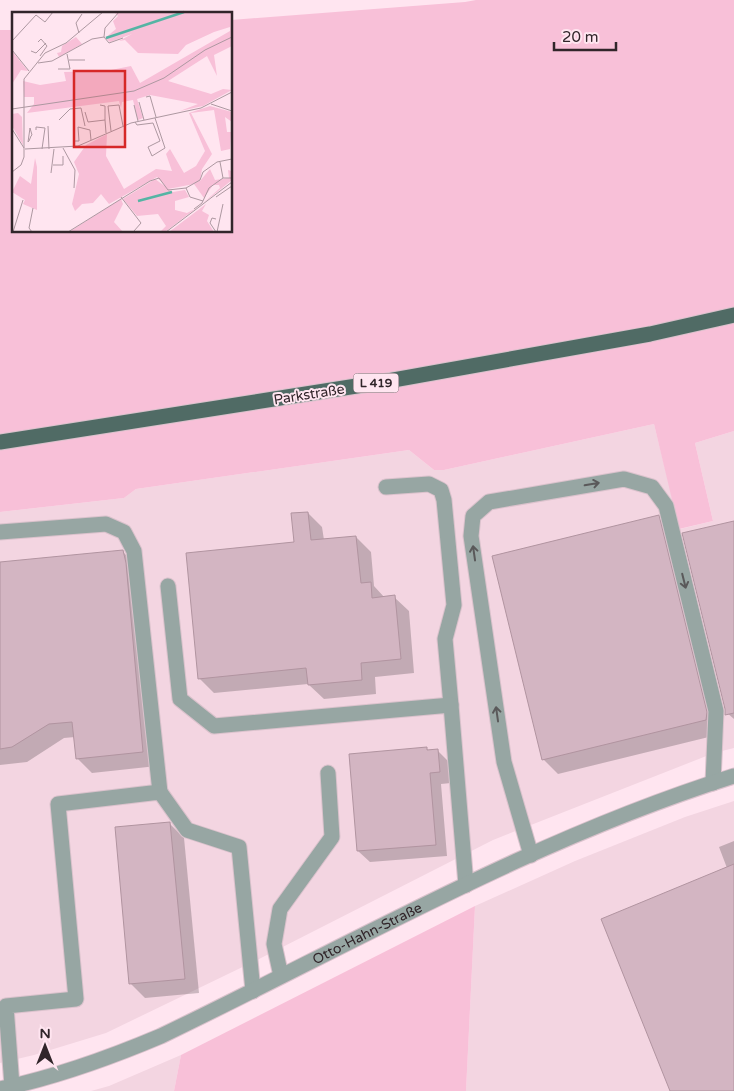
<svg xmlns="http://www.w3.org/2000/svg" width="734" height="1091" viewBox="0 0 734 1091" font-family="'Varela Round',sans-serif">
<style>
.built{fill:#f3d5e1}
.green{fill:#f8c0d8}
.shadow{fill:#0003}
.building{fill:#d3b5c2;stroke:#b194a0}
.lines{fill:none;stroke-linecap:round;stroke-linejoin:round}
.minor-casing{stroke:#dac2cc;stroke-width:17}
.major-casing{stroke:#dac2cc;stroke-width:17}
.minor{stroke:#97a6a3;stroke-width:15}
.major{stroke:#506b65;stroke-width:15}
.oneway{stroke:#5a595a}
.labels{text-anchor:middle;stroke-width:4;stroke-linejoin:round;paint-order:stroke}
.shield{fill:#ffe5f0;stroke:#6f5f65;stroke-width:1}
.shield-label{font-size:12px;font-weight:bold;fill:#31252a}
.street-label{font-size:14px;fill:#31252a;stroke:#ffe5f0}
.inset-river{fill:none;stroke:#55b4a4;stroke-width:2.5}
.inset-road{fill:none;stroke:#ad98a1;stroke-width:1}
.view{fill:#d62828;fill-opacity:0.15;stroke:#d62828;stroke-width:2.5}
.inset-edge{fill:none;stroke:#31252a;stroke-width:2.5}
</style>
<rect width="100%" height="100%" fill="#ffe5f0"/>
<!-- built -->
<g class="built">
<polygon points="654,424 680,529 713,521 695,443 734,431 734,748 714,753 493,840 261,958 106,1033 34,1055 0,1063 0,512 124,498 136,489 409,450 434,470 444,470"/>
<polygon points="734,801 734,1091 466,1091 475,906 575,861 685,817"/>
<polygon points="181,1055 174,1091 91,1091 109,1086"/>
</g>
<!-- green -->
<g class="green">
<polygon points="476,0 734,0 734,431 695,443 713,521 679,529 654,424 444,470 434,470 409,450 136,489 124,498 0,512 0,30 14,30 14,231 231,231 231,20 465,2"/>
<polygon points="475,906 466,1091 174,1091 181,1055"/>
</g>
<!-- shadow -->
<g class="shadow">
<polygon points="308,513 322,527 324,540 356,537 371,552 374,586 385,598 394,597 409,611 414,673 375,677 376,694 324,699 308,684 214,693 199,678 295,544"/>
<polygon points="658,517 673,532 721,734 558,774 543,759"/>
<polygon points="734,522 734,719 726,712"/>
<polygon points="122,551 137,566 157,766 92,773 77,758 75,737 64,738 27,762 0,765 0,564"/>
<polygon points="427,749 429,751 437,750 449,762 451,783 441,784 447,856 370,862 358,851"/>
<polygon points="169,823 184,838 199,993 145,998 130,983"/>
<polygon points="734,841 734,1091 671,1091 727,868 719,847"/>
</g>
<!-- building -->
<g class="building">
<polygon points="308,512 311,540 356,536 361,583 371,582 372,598 395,595 401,659 361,663 362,680 308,685 306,668 198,679 186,553 294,542 291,513"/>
<polygon points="659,515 707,712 706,720 542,760 492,556"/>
<polygon points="734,521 734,713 725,715 725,709 682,533"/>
<polygon points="123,550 126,563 143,752 76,759 72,722 49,724 12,747 0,749 0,562"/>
<polygon points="427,747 427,750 438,749 440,772 430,773 436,845 357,851 349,754"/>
<polygon points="170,822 185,979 129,984 115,827"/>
<polygon points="734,864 734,1091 670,1091 601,919"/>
</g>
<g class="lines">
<defs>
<g id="minor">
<polyline points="386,487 429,484 441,490 444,500 454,605 445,639 451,705"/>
<polyline points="0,532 106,524 124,532 134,551 160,792"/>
<polyline points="168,586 180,699 214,726 451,705 466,885"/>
<polyline points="531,855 504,762 471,536 473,516 489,502 624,479 652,487 666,506 716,711 713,783"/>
<polyline points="281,976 274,944 280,909 332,837 328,773"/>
<polyline points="12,1086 6,1006 76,999 58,804 160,792 187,830 239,847 253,991"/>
<path id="s1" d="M0,1089C56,1077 109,1058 161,1036C350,945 533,839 734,776"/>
</g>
<polyline id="major" points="0,442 382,382 650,334 734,315"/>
</defs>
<!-- minor casing -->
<use href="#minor" class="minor-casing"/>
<!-- major casing -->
<use href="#major" class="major-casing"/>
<!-- minor -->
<use href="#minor" class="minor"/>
<!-- major -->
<use href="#major" class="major"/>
</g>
<!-- one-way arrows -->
<defs><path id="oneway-shaft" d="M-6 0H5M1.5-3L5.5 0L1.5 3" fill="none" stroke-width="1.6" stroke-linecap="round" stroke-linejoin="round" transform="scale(1.25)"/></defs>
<g class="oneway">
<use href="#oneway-shaft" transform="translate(592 484) rotate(-10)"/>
<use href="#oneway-shaft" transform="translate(474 553) rotate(-98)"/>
<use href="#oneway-shaft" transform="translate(684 581) rotate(76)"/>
<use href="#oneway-shaft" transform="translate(497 714) rotate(-98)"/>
</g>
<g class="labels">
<!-- shield labels -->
<rect class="shield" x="353.5" y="373.5" width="45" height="19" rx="4"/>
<g class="shield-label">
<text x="376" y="387">L 419</text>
</g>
<!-- street labels -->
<g class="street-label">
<text transform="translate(309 394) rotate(-9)" y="5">Parkstraße</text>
<text dy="5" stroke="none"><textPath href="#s1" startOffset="400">Otto-Hahn-Straße</textPath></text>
</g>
</g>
<!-- overview -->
<g transform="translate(12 12)">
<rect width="220" height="220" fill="#ffe5f0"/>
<path d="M102,0H220V34L202,43L205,64L195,44L156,69L199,82L211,77L220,78L191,94L168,99L186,92L138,83L125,87L131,106L126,108L121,88L110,90L109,96L107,89L15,101L22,92V85H12L11,69L28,73L54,69L52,60L94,59L119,54L128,71L218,19V15L202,20L174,33L166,42L126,41L113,28L107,29L120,22L98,30L93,26L104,17L101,9L106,4ZM64,25L70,32L47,45L45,41L49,40L50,34ZM0,39L16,59L9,58L0,72ZM198,94L220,100V110L213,105L215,120H219L218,137L209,139L202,98L179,101L200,142L190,157L188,169L198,157L203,168L217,166L216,158L220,159V168L209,177L190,192L208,176L207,173H201L192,186L182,172L156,177L145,165L97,192L89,182L81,191L70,192L63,199L60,192L67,162L62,150L74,133L95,122L94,144L112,177L144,157L160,159L154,142L158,137L172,161L184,154L193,139L177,101ZM6,101L10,105L11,133L0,114V102ZM23,146L25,155V198L11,192L13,188L0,180L8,164L19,172ZM143,167L161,180L173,178L177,185L163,189V198L175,201L183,197L153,220H148L154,214L146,202L125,204L111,187ZM109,187L111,192L102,210L111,220H57ZM194,192L190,199L197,203L195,209L202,220H157Z" fill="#f8c0d8"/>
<path class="inset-river" d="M94,26L172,0M126,189L160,180"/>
<path class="inset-road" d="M107,0L93,16L92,25L97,31L111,26M67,21L64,11L70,2M0,29L24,3L33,10L41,0M26,30L29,27L35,34L28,44M0,38L17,59M19,39L24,41L34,31M57,48H73M26,51L40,49L80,27L92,25M46,57H58L55,42M134,85L138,84L144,105M127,90L132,108M199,92L220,99M88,93L93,94V108M122,93L126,109M0,97L122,79L152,66L193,38L220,25M73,100L76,110L93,108L94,121M143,106L153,136M47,108L58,97L69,96L73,114M123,110L125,113L141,111L148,129L136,135L140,144L153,136M36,114L37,137M18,116L20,123L19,124L17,129L16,130ZM0,117L12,136M24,118V115L33,116L30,137M99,119L96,94L107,93L111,114M62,135V129H67L66,115L78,118L79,128M51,136L63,158L62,176M13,137L66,134L119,111L189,96L220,80M208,150L211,166M41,153H51V144M0,160L9,153L12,145V67L33,41L54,31L91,0M39,161L42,137M174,176L178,185L191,189M109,185L129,211L122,219M204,185L220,174M182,197L190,191L197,176L211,166H220M204,207L200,206L198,211L204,220M1,220L11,188M20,220L17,216L21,196M56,220L138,169L147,166L156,178L174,176L188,168L191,160L205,150L220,147M154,220L220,170M205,220L211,192"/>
<path class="view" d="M62,59H113V135H62Z"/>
<rect width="220" height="220" class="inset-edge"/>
</g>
<!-- north arrow -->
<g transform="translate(45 1046)" stroke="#ffe5f0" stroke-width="4" paint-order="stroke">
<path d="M0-4L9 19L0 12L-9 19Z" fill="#31252a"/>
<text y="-8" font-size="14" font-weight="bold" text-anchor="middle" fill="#31252a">N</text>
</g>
<!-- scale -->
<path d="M554 42v8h62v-8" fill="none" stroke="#31252a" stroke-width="2.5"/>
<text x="562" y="42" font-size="15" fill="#31252a" stroke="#ffe5f0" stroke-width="4" paint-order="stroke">20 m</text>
</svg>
